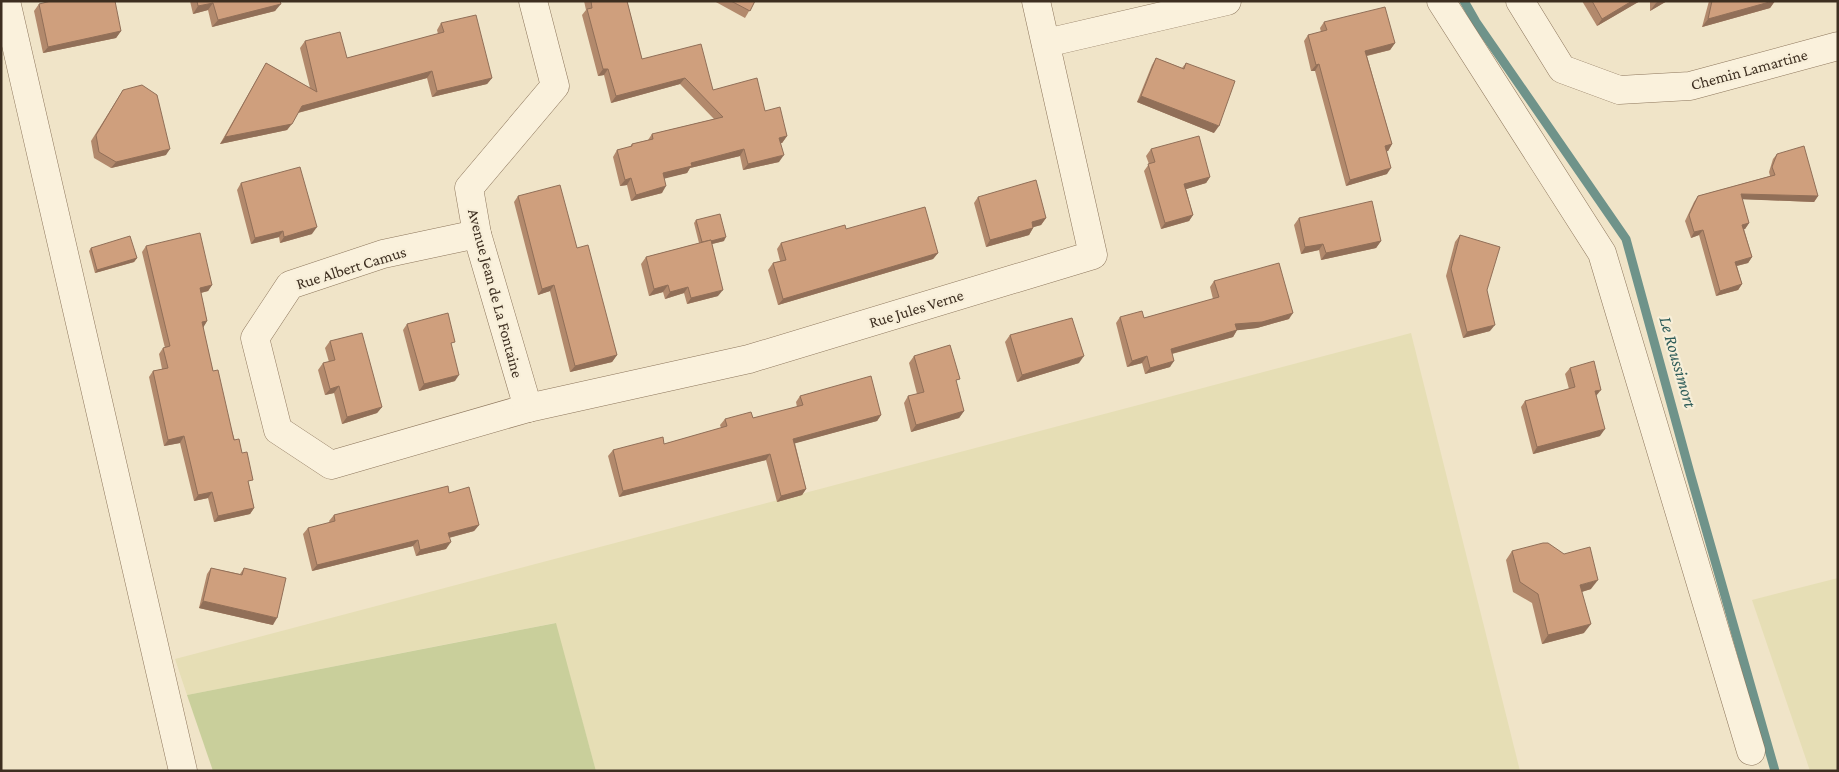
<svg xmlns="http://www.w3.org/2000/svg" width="1839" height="772" viewBox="0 0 1839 772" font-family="'Crimson Pro',serif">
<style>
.farmland{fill:#e6deb5}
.green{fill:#c9cf9b}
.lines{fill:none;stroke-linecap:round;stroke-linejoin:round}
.stream{stroke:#6f938a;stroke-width:9}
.minor-casing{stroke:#8d765c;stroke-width:29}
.minor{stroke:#faf1dc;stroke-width:28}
.wall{fill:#b2896c}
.shaded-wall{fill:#916f58}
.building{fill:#cf9f7d;stroke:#916f58}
.labels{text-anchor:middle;stroke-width:4.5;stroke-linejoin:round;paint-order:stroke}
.street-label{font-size:16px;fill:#3d2e20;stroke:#f7eed8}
.water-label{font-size:18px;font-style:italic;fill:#2f5d5a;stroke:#f7eed8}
</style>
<rect width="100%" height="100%" fill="#f0e4c8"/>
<!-- farmland -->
<g class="farmland">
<polygon points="1411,333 1520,771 596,771 555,623 187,695 175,659"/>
<polygon points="1838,578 1838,771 1810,771 1752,600"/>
</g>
<!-- green -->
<polygon class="green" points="556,623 596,771 213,771 187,695"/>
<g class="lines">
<!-- stream -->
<polyline class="stream" points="1464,1 1476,22 1626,239 1690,473 1775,771"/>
<defs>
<g id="minor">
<polyline points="6,1 183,771"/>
<polyline points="1441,1 1602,253 1751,751"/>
<polyline points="1520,1 1562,69 1619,90 1690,86 1838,46"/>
<polyline points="1046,43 1227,1"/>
<polyline points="477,234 383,254 290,285 255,338 278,430 331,465 528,408 749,359 1093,255 1036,1"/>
<polyline points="528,408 477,234 469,188 555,86 533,1"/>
</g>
</defs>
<!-- minor casing -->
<use href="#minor" class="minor-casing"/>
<!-- minor -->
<use href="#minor" class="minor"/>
</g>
<!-- wall -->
<g class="wall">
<polygon points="190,1 281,1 280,2 275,11 212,27 208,10 193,14"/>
<polygon points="584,1 627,1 642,59 713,90 765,111 787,136 782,143 781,143 779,162 743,170 740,156 690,168 687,173 664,178 662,193 631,201 627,185 620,186 613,157 617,150 630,147 632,144 648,140 652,134 714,119 680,84 611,103 604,75 598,76 582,15 586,10"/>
<polygon points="714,1 755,1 745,18"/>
<polygon points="1582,1 1640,1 1597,26"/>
<polygon points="1650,1 1667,1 1650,11"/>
<polygon points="1709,1 1775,1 1770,8 1702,27"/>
<polygon points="39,4 121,31 116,38 43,53 34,11"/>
<polygon points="1324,22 1395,43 1390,50 1367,56 1392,144 1388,151 1387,151 1387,174 1346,186 1315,71 1311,71 1304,41 1308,35 1321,32 1320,28"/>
<polygon points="441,23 492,78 487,84 432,97 427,78 298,113 287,130 220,144 262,70 266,63 310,88 300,48 305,41 347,58 438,34 437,30"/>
<polygon points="1156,58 1182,68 1186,63 1214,133 1137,102 1152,65"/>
<polygon points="123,90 166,155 111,168 94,158 91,141"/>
<polygon points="1151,149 1210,177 1206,183 1186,189 1193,215 1189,221 1161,229 1144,171 1149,164 1146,156"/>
<polygon points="1777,154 1818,196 1814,202 1742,199 1749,223 1745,229 1744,229 1752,257 1748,263 1737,266 1742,284 1738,290 1716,296 1699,235 1691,238 1685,221 1694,202 1698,196 1770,176 1769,172 1773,159"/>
<polygon points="241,183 312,234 280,243 279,237 251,244 237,190"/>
<polygon points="518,196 577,248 617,355 612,362 570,372 550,291 538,295 514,202"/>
<polygon points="978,197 1046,218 1041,225 1033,227 1033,228 1029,235 986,247 974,203"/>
<polygon points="1299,218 1381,241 1376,248 1321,260 1319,250 1301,254 1294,225"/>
<polygon points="696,220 724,241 712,244 718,296 687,304 684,293 665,299 663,292 649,296 641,264 646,257 699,243 694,223"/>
<polygon points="846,229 938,253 933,259 778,305 768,270 773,263 780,261 777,249 781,243"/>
<polygon points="1460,235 1487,290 1490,331 1463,338 1446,276 1455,242"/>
<polygon points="146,246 212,285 208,291 201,293 207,321 203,327 213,371 249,485 254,508 250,514 214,522 208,498 194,501 180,443 164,446 149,377 153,371 162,369 159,354 163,348 165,348 142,252"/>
<polygon points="91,248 137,258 134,262 95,273 89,251"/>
<polygon points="1214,281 1289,319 1257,328 1237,330 1233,337 1172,354 1170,367 1145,374 1142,363 1127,367 1116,323 1120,317 1144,318 1213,299 1210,287"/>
<polygon points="407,324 452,347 455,381 419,391 403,330"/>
<polygon points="1010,335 1079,363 1017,382 1005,342"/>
<polygon points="330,341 382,407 377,413 342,424 334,393 325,395 318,370 323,363 329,362 325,348"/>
<polygon points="914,356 956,384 964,411 959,418 911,432 904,403 908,396 917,394 909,363"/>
<polygon points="1570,368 1596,396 1600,436 1533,454 1521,407 1525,401 1569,389 1565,374"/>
<polygon points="800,396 881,415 877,421 795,443 806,489 802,495 777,502 766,460 619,497 608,456 613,450 664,444 721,428 720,425 725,419 753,418 797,407 796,402"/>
<polygon points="449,493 479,525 474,531 449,538 446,549 416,556 413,546 312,571 303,534 308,528 330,523 329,521 334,515"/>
<polygon points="1512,551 1591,589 1582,592 1584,633 1542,644 1532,603 1513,592 1506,560"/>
<polygon points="211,568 240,574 244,568 273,625 199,608 207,574"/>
</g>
<!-- shaded-wall -->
<g class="shaded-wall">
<polygon points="1632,1 1640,1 1597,26 1602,19"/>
<polygon points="1659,1 1667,1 1650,11 1656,3"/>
<polygon points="1773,1 1775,1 1770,8 1702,27 1708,19"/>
<polygon points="213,3 208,10 193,14 198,6"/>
<polygon points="281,4 275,11 212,27 218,20"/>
<polygon points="121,31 116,38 43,53 48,47"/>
<polygon points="1395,43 1390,50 1361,57 1365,51"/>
<polygon points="1319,64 1315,71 1311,71 1316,65"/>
<polygon points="603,69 608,69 604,75 598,76"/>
<polygon points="432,71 427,78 297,113 302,106"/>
<polygon points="492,78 487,84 432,97 437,91"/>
<polygon points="685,78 680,84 611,103 616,96"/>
<polygon points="1141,96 1219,126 1214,133 1137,102"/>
<polygon points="292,124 287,130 220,144 225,137"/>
<polygon points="787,136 782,143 775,144 779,138"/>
<polygon points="1392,144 1388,151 1381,153 1385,146"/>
<polygon points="170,149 166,155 111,168 116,162"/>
<polygon points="744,149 740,156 690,168 687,173 659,180 663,173 691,163"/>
<polygon points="784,155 779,162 743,170 748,164"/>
<polygon points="1391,168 1387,174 1346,186 1350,180"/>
<polygon points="1210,177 1206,183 1180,191 1184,184"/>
<polygon points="631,178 627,185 620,186 625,180"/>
<polygon points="666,186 662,193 631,201 636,195"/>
<polygon points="1741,194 1818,196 1814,202 1737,199"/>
<polygon points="1193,215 1189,221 1161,229 1165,223"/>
<polygon points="1046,218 1041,225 1027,229 1032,222"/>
<polygon points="1749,223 1745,229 1738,231 1742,225"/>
<polygon points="317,227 312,234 280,243 284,237"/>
<polygon points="1033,228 1029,235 986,247 990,240"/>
<polygon points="1703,230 1699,235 1691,238 1694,232"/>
<polygon points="283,231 279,237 251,244 255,238"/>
<polygon points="726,237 724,241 700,247 702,243"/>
<polygon points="1381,241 1376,248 1321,260 1326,253"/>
<polygon points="1323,244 1319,250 1301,254 1305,247"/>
<polygon points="938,253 933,259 778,305 783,299"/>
<polygon points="1752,257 1748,263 1732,267 1735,262"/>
<polygon points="137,258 134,262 95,273 97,270"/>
<polygon points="1742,284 1738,290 1716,296 1720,291"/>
<polygon points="212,285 208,291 196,294 200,288"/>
<polygon points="554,285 550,291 538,295 542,289"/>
<polygon points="668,285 663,292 649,296 654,289"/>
<polygon points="688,287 684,293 665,299 670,292"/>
<polygon points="723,290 718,296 687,304 691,298"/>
<polygon points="1293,313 1289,319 1257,328 1231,331 1235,324"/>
<polygon points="207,321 203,328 202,322"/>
<polygon points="1495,325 1490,331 1463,338 1467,332"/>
<polygon points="1237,330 1233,337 1167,355 1171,349"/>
<polygon points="617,355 612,362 570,372 575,366"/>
<polygon points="1084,356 1079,363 1017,382 1022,375"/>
<polygon points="1147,356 1142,363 1127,367 1132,361"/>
<polygon points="1174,361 1170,367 1145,374 1150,368"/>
<polygon points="459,375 455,381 419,391 424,384"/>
<polygon points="339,386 334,393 325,395 330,389"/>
<polygon points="1601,390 1596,396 1595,391"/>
<polygon points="382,407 377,413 342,424 347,417"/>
<polygon points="964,411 959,418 911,432 916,425"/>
<polygon points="881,415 877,421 789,445 793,439"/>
<polygon points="1605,429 1600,436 1533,454 1537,447"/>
<polygon points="184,436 180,443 164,446 168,440"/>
<polygon points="770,454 766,460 619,497 623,491"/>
<polygon points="806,489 802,495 777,502 781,496"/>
<polygon points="212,492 208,498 194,501 198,495"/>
<polygon points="254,508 250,514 214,522 218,516"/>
<polygon points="479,525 474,531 444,539 448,533"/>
<polygon points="418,540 413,546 312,571 317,565"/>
<polygon points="451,542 446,549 416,556 420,550"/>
<polygon points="1598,580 1591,589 1574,594 1580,585"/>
<polygon points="203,601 277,618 273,625 199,608"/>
<polygon points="1591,624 1584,633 1542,644 1548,635"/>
</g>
<!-- building -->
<g class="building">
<polygon points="51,1 115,1 121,31 48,47 39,4"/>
<polygon points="197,1 280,1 281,4 218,20 213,3 198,6"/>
<polygon points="591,1 627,1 642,59 701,44 713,90 757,78 765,111 780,107 787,136 779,138 784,155 748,164 744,149 691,163 692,166 663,173 666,186 636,195 631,178 625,180 617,150 632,146 632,144 653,139 652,134 723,117 685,78 616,96 608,69 603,69 587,9 592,8"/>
<polygon points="731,1 755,1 750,11"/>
<polygon points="1592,1 1632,1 1602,19"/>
<polygon points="1712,1 1773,1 1708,19"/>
<polygon points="1385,7 1395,43 1365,51 1392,144 1385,146 1391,168 1350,180 1319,64 1316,65 1308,35 1327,30 1324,22"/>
<polygon points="476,15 492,78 437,91 432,71 302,106 292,124 225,137 266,63 317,92 305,41 340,32 347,58 444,32 441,23"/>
<polygon points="1156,58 1184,69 1186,63 1235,81 1219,126 1141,96"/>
<polygon points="142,85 157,95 170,149 116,162 99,152 96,135 123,90"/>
<polygon points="1199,136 1210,177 1184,184 1193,215 1165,223 1148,164 1155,162 1151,149"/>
<polygon points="1804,146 1818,196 1741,194 1749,223 1742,225 1752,257 1735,262 1742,284 1720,291 1703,230 1694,232 1689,215 1698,196 1775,175 1772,167 1777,154"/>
<polygon points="300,167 317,227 284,237 283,231 255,238 241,183"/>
<polygon points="1036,180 1046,218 1032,222 1033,228 990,240 978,197"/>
<polygon points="560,185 577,248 588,245 617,355 575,366 554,285 542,289 518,196"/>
<polygon points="1372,201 1381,241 1326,253 1323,244 1305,247 1299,218"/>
<polygon points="925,207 938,253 783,299 773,263 786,260 781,243 845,225 846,229"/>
<polygon points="720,214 726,237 711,241 711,240 702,242 696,220"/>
<polygon points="200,233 212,285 200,288 207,321 202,322 213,371 218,370 234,440 239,439 242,453 247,452 253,480 248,481 254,508 218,516 212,492 198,495 184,436 168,440 153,371 168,368 163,348 170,346 146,246"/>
<polygon points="1460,235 1500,247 1487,290 1495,325 1467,332 1451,269"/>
<polygon points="130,236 137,258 97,270 91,248"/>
<polygon points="711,240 723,290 691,298 688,287 670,292 668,285 654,289 646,257"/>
<polygon points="1279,263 1293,313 1262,322 1235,324 1237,330 1171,349 1174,361 1150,368 1147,356 1132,361 1120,317 1142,311 1144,318 1219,297 1214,281"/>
<polygon points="448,313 455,342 451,343 459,375 424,384 407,324"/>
<polygon points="1072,318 1084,356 1022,375 1010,335"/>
<polygon points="362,333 382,407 347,417 339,386 330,389 323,363 335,360 330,341"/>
<polygon points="950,345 960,379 956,380 964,411 916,425 908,396 924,392 914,356"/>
<polygon points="1594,361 1601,390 1595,391 1605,429 1537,447 1525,401 1575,387 1570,368"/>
<polygon points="871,376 881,415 793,439 806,489 781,496 770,454 623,491 613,450 663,437 664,444 727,426 725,419 751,412 753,418 803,405 800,396"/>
<polygon points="448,486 449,493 469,487 479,525 448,533 451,542 420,550 418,540 317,565 308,528 335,521 334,515"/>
<polygon points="1543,543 1548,543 1564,554 1590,547 1598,580 1580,585 1591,624 1548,635 1538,594 1520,582 1512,551"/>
<polygon points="211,568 242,575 244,568 286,578 277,618 203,601"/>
</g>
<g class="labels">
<!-- street labels -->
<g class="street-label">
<text transform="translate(1749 69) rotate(-15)" y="6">Chemin Lamartine</text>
<text transform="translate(351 267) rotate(-17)" y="6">Rue Albert Camus</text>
<text transform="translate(496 293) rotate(75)" y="6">Avenue Jean de La Fontaine</text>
<text transform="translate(916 308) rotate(-17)" y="6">Rue Jules Verne</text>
</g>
<!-- water labels -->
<g class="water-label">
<text transform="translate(1678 362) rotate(74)" y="6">Le Roussimort</text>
</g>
</g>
<!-- border -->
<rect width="1839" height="772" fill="none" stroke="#3d2e20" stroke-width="5"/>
</svg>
